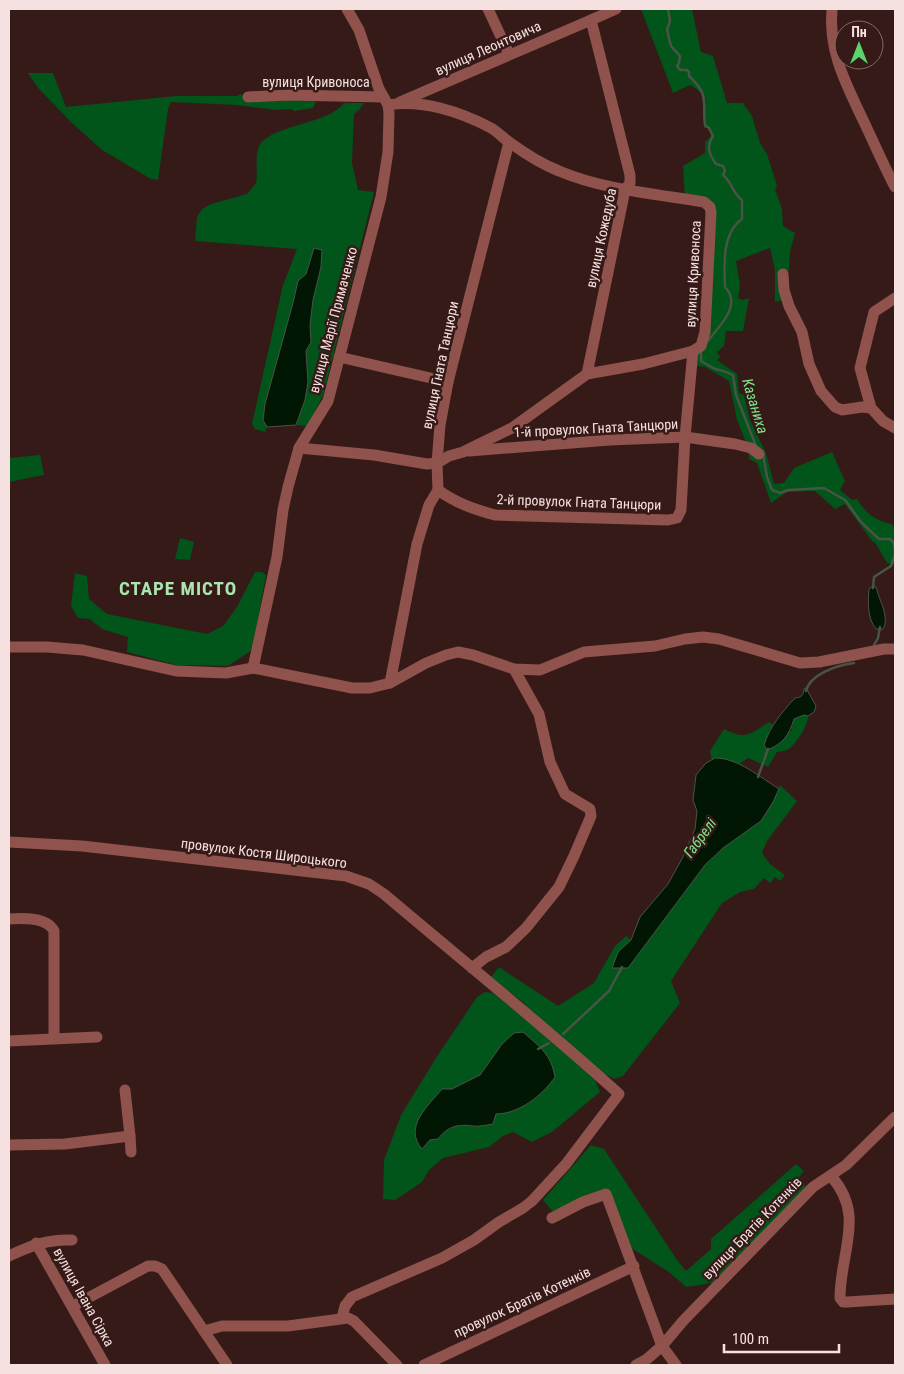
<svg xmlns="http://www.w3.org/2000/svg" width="904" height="1374" viewBox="0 0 904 1374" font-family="'Roboto Condensed',sans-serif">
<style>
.green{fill:#01541a;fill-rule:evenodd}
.water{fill:#011704;stroke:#4a5446}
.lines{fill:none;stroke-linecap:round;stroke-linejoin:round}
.stream{stroke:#4a5446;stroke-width:2.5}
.minor{stroke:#90524c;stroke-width:11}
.labels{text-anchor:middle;stroke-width:5;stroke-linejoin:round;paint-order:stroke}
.street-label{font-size:14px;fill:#f5e1df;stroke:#361a18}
.water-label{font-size:15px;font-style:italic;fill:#7ce389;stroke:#361a18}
.district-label{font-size:19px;font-weight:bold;letter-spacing:1px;fill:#a9e7ae;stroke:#361a18}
</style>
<rect width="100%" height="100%" fill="#361a18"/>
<!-- green -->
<g class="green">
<path d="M641,9H692L701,52L713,56L727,103H743L752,116L760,143L767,154L777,186L775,189L782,209L783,226L795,233L790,252L789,270L783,274L787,300L775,302V270L770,248L736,261L740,285L738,298L743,300L749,298L743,331H726L724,346L717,352L720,357L717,360L737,374L739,393L744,395L750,420L766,453L774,484L784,483L794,468L832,452L845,481L840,490L852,500L857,499C865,513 876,521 892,524L895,529V565L887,563L876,544L872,541L845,504L835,509L815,491L787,492L771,503L757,463L749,459L748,447L737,420L729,381L705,367L697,366L710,207L685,199L683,166L705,153V142L711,136L709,128H704L703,107L706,102L702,93L690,85L673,93Z"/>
<polygon points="28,73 53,73 66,107 176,96 237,96 241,94 245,99 308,98 316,102 313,108 294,111 292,109 276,110 237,105 171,102 168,109 158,180 151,179 102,150 71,122 38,88"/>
<path d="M344,103H364L360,109L354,114L352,163L358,190L374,192L323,396L307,426L296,425L305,400L308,382L306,351L311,342L310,325L313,300L314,248L306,274L298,281L263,420L267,427L265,432L255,429L252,424L283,285L297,249L195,241L197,217L202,209L211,204L247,194L256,183C258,173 255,157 258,149C266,124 327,126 344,103Z"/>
<polygon points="40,455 44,475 9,482 9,458"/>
<polygon points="180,538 194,542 190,560 175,559"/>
<polygon points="255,572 262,572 266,575 252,650 228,666 176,665 127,652 128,637 102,629 90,619 78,618 71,606 75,573 87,576 89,599 107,614 207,634 223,626 237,607"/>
<path d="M804,715L808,716C808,726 797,742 789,749C786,751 781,751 777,752L768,767L748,758L739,764L715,758L712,760L710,751L724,729C746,740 749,735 769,722L773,725L768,732L791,731L794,719Z"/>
<path d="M780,785L797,801L767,841L762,853L770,864L785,875L780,881L775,877L770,883L764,878L754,889L740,892L722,903L671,981L680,1003L623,1076L614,1079L607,1075L594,1077L600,1092L552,1132L532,1142L513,1132L503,1136L489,1147L443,1158L429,1170L422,1182L406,1193L395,1200L383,1199L384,1160L401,1115L436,1058L477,997L485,992L493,993L520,1014L526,1005L491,977L499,967L558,1006L594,983L615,946L626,936L631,940L618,952L613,968H628L705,865L723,848L761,821ZM502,1044L547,1088C531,1099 516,1114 496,1114L493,1124C471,1128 453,1118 438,1139L430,1140L442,1089H452L480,1075Z"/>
<polygon points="591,1145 604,1149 677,1260 686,1271 711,1249 711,1239 796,1164 804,1171 799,1177 807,1188 712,1283 686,1287 669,1272 628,1246 608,1191 555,1214 543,1200"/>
</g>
<!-- water -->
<g class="water">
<polygon points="314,248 322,250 321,267 313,300 310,325 311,342 306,351 308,382 305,400 296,425 267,427 263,420 265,404 293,303 298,281 306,274"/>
<path d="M873,586L876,587C879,600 890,617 883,629H876C867,618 868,602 869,589Z"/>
<path d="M806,688L816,706L814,712L808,716L804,715L794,719C789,735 783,744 767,750L764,745C770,726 782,712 795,698C802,697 803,696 804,689Z"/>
<path d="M715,758C738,758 760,777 779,789L773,802L761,821L723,848L705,865L628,968H612L618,952L631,940L640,917L668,884L683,857L695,829L697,811L693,800L696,775L706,763Z"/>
<path d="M523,1032C540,1047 551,1054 555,1077C543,1095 519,1114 496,1114L493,1124C486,1125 479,1127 473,1126C458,1124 448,1126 438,1139L430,1140L422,1149C403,1127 428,1106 442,1089H452L480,1075L502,1044L514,1033Z"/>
</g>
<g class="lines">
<!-- stream -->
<g class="stream">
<path d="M668,9L670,21L667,30L671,46L680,56L679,63L677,66L680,70H687L689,72V76C710,96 702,100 705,125L709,128L713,136C706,147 709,154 716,164L723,166L725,171L723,175C732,182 733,194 742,200V219C722,233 724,265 725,287C743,306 718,327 707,342"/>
<path d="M701,350V361C705,363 709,366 713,368C720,371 724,370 733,375L736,395L756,446"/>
<polyline points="763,454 767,477 772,490 780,493 788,490 824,488 845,500 861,522 879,539 890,539 895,544"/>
<polyline points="873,588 874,577 891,566 895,554 894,543"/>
<polyline points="874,645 878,638 880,627"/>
<path d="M806,691C810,674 838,665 854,663"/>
<polyline points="758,777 768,749"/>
<polyline points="563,1034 609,991 622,967"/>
<polyline points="538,1049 549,1043"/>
</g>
<!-- minor -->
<g class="minor">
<polyline points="488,9 509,54"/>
<path d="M832,9C828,51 846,84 864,122C874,143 884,166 895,187"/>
<polyline points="248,97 289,95 383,97"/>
<polyline points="400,102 591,20"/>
<polyline points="783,274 784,290 789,306 802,332 809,364 821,391 835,407 842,410 862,407 871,408 883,421 895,428"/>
<polyline points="339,357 448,382"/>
<polyline points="587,374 625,190 630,183 630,175 591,20 616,9"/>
<polyline points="871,408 860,368 874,312 895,298"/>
<path d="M299,448L374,455L427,464L437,463L449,456L463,452L512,428L587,374L643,364L693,351L701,346L705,332L711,213L710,207L704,202C656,194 604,190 559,171C541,164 524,153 509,142C503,138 498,132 491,128C461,112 422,99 388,105"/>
<polyline points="469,451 610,440 685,437 735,444 751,448 759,454"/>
<path d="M438,490C456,503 473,509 495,515L668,520L677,518L681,510L685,437L693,351"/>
<polyline points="9,647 47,647 83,650 176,671 226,673 253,668 352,688 370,688 390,683 426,663 446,655 458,652 473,655 514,669 540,670 584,652 655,646 685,639 703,637 719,639 800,663 819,662 884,649 895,649"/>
<polyline points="253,668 277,557 283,510 288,487 299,448 328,401 381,197 388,152 389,113 388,105 379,89 359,30 347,9"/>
<polyline points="390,683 417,544 429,505 438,490 437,463 440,425 448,382 509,142"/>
<path d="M9,842L82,846L346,876L369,884L384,894C463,961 543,1025 619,1094L566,1164L532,1201L523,1208L499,1222L474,1240L442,1258L352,1297L345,1306L342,1318"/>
<path d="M9,919C23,918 47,917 54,931V1038"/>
<polyline points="472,968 486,957 506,947 526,928 559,887 574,856 591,816 590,809 565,794 550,762 539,714 514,669"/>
<polyline points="9,1041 97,1037"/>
<polyline points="130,1136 131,1152"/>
<polyline points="9,1145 65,1144 130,1136 125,1090"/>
<path d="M831,1176C866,1215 840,1252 840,1298L843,1302H847L895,1299"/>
<polyline points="552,1218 583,1202 606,1194 662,1346 676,1365"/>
<polyline points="36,1243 105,1365"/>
<path d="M9,1256C30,1246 48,1239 72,1240"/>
<polyline points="73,1306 148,1266 155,1266 162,1269 227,1365"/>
<polyline points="204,1331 222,1326 288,1326 348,1318 354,1321 397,1365"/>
<polyline points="424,1365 634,1266"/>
<polyline points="636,1365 647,1359 662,1346 683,1321 813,1187 846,1165 895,1117"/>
</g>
</g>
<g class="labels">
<!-- street labels -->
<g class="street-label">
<text transform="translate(488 48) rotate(-24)" y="5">вулиця Леонтовича</text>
<text x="316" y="87">вулиця Кривоноса</text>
<text transform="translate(601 238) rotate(-78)" y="5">вулиця Кожедуба</text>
<text transform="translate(693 274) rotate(-87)" y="5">вулиця Кривоноса</text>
<text transform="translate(333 320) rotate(-75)" y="5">вулиця Марії Примаченко</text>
<text transform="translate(440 365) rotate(-78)" y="5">вулиця Гната Танцюри</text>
<text transform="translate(596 428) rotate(-3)" y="5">1-й провулок Гната Танцюри</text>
<text transform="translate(579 502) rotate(2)" y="5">2-й провулок Гната Танцюри</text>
<text transform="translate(264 853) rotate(7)" y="5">провулок Костя Широцького</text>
<text transform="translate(752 1228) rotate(-46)" y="5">вулиця Братів Котенків</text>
<text transform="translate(84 1297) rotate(61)" y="5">вулиця Івана Сірка</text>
<text transform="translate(522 1302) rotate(-25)" y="5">провулок Братів Котенків</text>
</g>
<!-- water labels -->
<g class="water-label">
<text transform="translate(755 406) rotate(73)" y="5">Казаниха</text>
<text transform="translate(700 838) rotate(-54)" y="5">Габрелі</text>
</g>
<!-- district labels -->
<g class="district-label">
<text x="178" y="595">СТАРЕ МІСТО</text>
</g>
</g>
<!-- border -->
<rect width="904" height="1374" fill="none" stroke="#f5e1df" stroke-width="20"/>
<!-- north arrow -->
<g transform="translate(859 45)"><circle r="24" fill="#361a18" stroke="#826a68"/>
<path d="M0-4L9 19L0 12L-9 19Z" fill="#5ad56e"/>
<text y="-8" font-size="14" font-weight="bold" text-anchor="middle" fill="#f5e1df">Пн</text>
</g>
<!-- scale -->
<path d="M724 1344v8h115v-8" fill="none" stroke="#f5e1df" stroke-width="2.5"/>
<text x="732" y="1344" font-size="15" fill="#f5e1df" stroke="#361a18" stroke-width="4" paint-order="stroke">100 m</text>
</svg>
